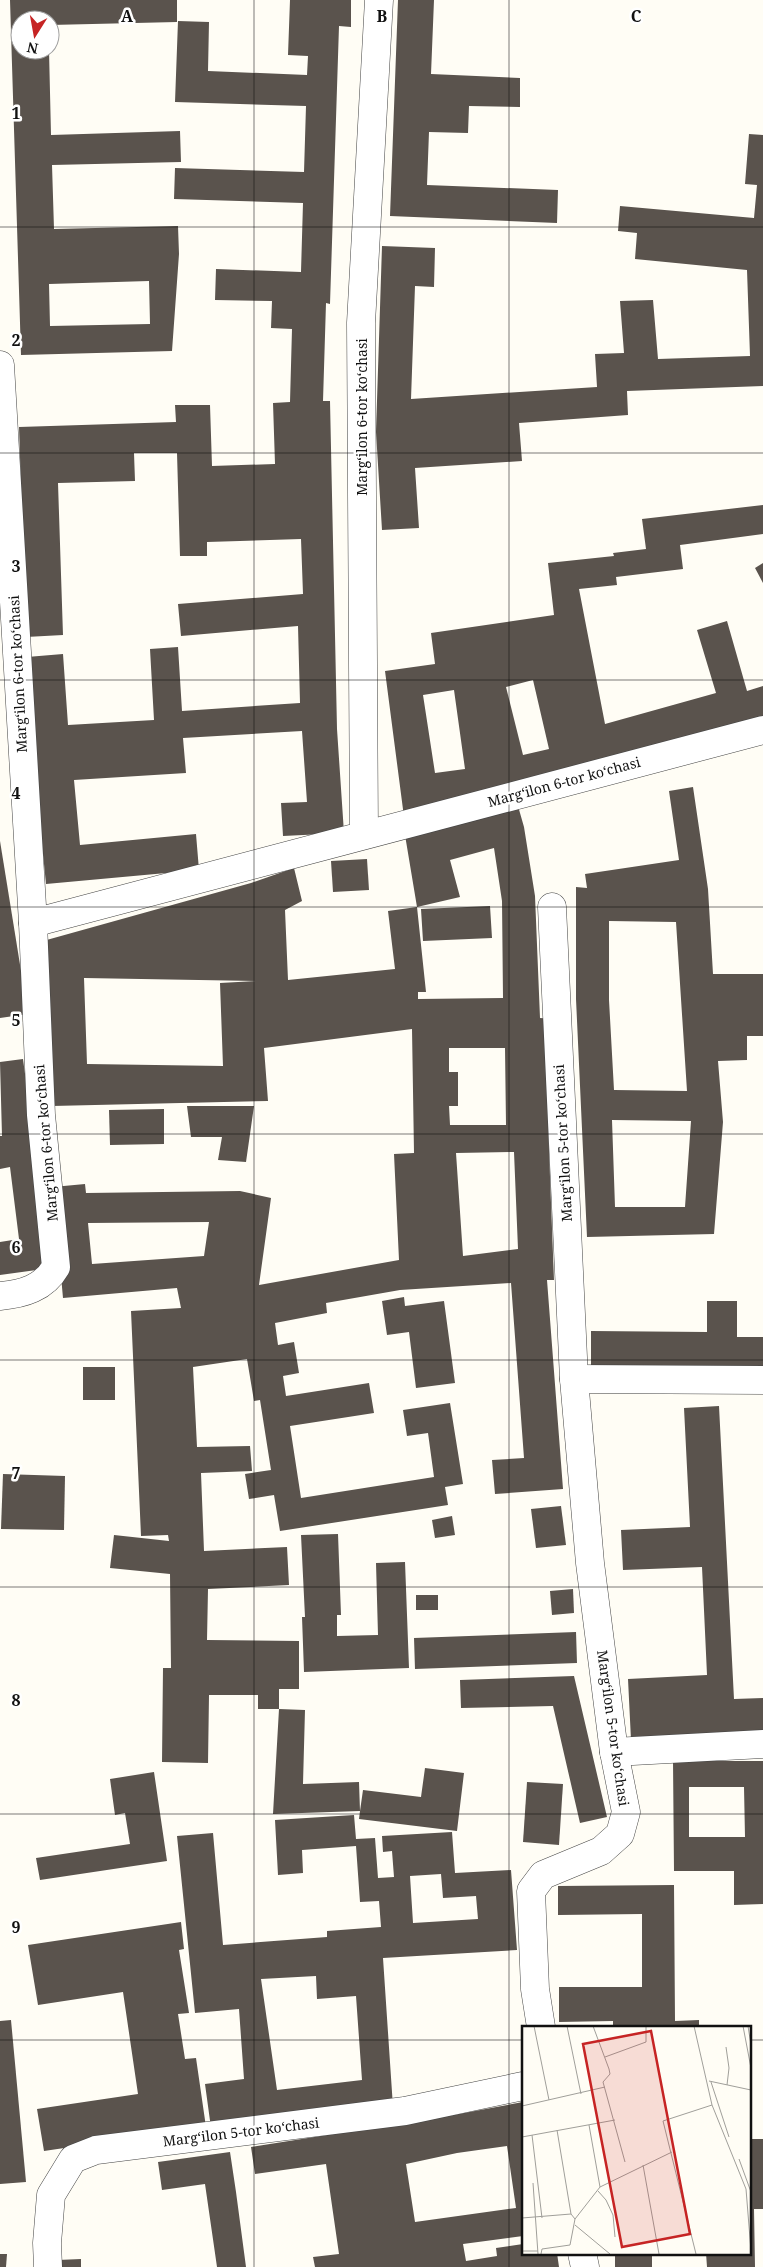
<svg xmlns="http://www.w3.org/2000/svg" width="763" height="2267" viewBox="0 0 763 2267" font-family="'Noto Serif',serif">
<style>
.building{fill:#5a534d;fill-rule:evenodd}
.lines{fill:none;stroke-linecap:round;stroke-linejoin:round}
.minor-casing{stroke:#444;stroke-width:29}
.minor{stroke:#fff;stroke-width:28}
.grid{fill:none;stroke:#111;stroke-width:1;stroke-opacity:0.55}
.labels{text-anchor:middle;stroke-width:5;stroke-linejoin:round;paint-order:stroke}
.street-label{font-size:14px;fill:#111;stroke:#fff}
.inset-road{fill:none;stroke:#a09f9a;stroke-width:1}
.view{fill:#c62424;fill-opacity:0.15;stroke:#c62424;stroke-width:2.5}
.inset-edge{fill:none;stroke:#111;stroke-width:2.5}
.grid-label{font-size:16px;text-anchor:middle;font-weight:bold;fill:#111;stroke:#fff;stroke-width:5;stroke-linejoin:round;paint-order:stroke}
</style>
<rect width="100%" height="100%" fill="#fffdf5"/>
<!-- building -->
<g class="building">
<path d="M10,0H177V22L50,25V20H20V50H49L51,135L180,131L181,162L52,165L54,229L178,226L179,254L172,351L21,355ZM149,281L150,324L50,326L49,284Z"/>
<polygon points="290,0 351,0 351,27 339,26 330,304 326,303 323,401 330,401 337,729 344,833 283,836 281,803 307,802 302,731 183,738 186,773 74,780 80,845 196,834 199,870 46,884 34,763 27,657 63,654 68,725 154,720 150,649 178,647 182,711 300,703 298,626 181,636 178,604 303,594 301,539 207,542 207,556 180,556 177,453 134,453 135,481 58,483 63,635 26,637 19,427 176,422 175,405 210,405 212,466 275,464 273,403 290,402 292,329 271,328 272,301 215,300 216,269 301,272 303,203 174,199 175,168 304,172 306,106 175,102 178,21 209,22 208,71 307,75 308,56 288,55"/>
<polygon points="398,0 434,0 431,74 520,78 520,107 469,106 468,133 429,132 427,185 558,190 557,223 390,216"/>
<polygon points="749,134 763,135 763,386 627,391 628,415 519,423 522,461 415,468 419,528 382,530 376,432 382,246 435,248 434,287 415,286 411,399 597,387 595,354 624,353 620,301 653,300 658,359 750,356 747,270 635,259 637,233 618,231 620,206 754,218 757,185 745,184"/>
<path d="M763,505V534L680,545L683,569L616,577L617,585L579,589L605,724L716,693L697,630L727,621L747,691L763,686V717L404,817L385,671L435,664L431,633L554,615L548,563L614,556L613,553L646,549L642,519ZM533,680L549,749L523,755L506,687ZM454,690L465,769L435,773L423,695Z"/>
<polygon points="763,563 763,583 755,568"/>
<path d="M693,787L708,889L713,974H763V1036H747V1060L718,1061L723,1122L714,1234L587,1237L576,999V887L587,888L585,874L679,860L669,791ZM609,921L676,922L687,1091L614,1090L609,1000ZM612,1120L691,1121L685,1207H615Z"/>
<path d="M518,806L524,827L535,896L540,1018L554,1019L547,1050L549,1151L554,1280H547L563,1489L495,1494L492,1460L524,1458L511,1283L400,1290L326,1303L327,1313L275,1323L278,1345L294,1342L299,1373L283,1376L286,1396L369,1383L374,1413L290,1426L301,1498L434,1477L428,1433L407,1436L403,1410L450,1403L463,1484L445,1487L448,1505L280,1531L274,1495L249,1499L245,1474L271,1470L260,1400L254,1401L247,1359L193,1367L197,1447L250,1446L252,1471L201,1473L204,1551L287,1547L289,1585L208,1589L207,1640L299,1641V1689H279V1709H258V1695H209L208,1763L162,1762L163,1668H171L170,1574L110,1568L114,1535L169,1541L168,1535L141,1536L131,1311L181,1308L177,1288L63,1298L53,1187L85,1184L86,1193L240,1191L271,1198L259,1285L399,1260L394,1154L414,1153L412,1029L264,1048L268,1101L52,1106L43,941L251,883L294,868L302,901L285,910L288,980L395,969L388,911L417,907L426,992H418V999L503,998L502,901L494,848L450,860L460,897L417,907L405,835ZM84,978L256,981L220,983L223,1066L87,1064ZM449,1048H505L506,1125H450L449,1106H458V1072H449ZM514,1152L518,1249L463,1256L456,1153ZM209,1222L204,1256L92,1264L88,1223Z"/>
<polygon points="0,841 28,1014 0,1018"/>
<polygon points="367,859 369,890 333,892 331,861"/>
<polygon points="490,906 492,938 423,941 421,909"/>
<polygon points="23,1059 51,1268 0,1275 0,1242 19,1239 10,1167 0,1169 0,1136 2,1136 0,1062"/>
<polygon points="187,1106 254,1106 246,1162 218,1160 222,1137 191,1137"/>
<polygon points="164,1109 164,1144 110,1145 109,1110"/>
<polygon points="404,1297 405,1306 444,1301 455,1383 416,1388 409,1332 387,1335 382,1301"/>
<polygon points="707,1301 737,1301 737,1337 763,1337 763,1367 591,1366 591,1331 707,1332"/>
<rect x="83" y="1367" width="32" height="33"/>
<polygon points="719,1406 734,1699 763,1698 763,1734 631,1740 628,1679 707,1675 702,1567 623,1570 621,1530 690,1527 684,1408"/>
<polygon points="3,1474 65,1476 64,1530 1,1529"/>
<polygon points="561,1506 566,1545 536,1548 531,1509"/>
<polygon points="452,1516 455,1535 435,1538 432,1520"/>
<polygon points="338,1534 341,1615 337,1615 337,1636 378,1635 376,1563 405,1562 409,1668 304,1672 302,1617 305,1617 301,1535"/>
<polygon points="573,1589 574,1613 552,1615 550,1591"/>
<rect x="416" y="1595" width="22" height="15"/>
<polygon points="576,1632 577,1663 415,1669 414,1638"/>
<polygon points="574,1676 607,1817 580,1823 553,1706 461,1708 460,1680"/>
<polygon points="279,1709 305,1710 303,1784 359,1782 360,1811 363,1790 421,1797 425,1768 464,1773 457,1831 359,1819 360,1811 273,1814"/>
<path d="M673,1761H763V1904L734,1905V1871H674ZM689,1787H744L745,1837H689Z"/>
<polygon points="154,1772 167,1861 40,1880 36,1858 130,1844 125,1813 115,1815 110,1779"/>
<polygon points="527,1782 563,1784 559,1845 523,1842"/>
<path d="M354,1815L356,1839L375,1838L378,1878L394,1877L392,1851L383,1852L382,1836L452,1832L455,1873L511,1870L517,1950L383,1958L393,2107L211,2128L205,2084L244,2079L239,2009L195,2013L177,1836L213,1833L223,1945L327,1937V1931L381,1927L379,1901L360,1902L356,1846L302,1850L303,1873L278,1875L275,1820ZM441,1874L443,1898L476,1896L478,1919L413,1923L410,1876ZM316,1976L317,1999L356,1996L362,2080L277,2090L261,1979Z"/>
<polygon points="674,1885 675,2021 699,2020 699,2027 613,2027 613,2021 559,2022 559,1987 642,1987 642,1914 558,1915 558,1886"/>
<polygon points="181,1922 184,1949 179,1950 189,2013 178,2014 185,2059 196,2058 206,2127 44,2151 37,2109 138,2094 123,1992 38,2005 28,1945"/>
<polygon points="11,2020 26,2182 0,2184 0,2021"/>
<path d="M523,2102V2236L463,2244L466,2261L497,2256L496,2248L523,2244V2253H557L559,2267H315L313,2257L339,2254L326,2164L255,2174L251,2147L448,2116ZM507,2146L516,2208L415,2222L406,2164L457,2153Z"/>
<polygon points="749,2139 763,2139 763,2209 754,2209 755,2267 707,2267 706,2253 749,2253"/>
<polygon points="230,2152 236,2192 246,2267 217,2267 205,2184 162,2190 158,2162"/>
<rect x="615" y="2253" width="37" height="14"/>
<polygon points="0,2254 7,2254 6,2267 0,2267"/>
<polygon points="81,2259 81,2267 58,2267 58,2260"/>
</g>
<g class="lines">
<defs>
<g id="minor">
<path d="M0,365L33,923L41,1115L56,1267C44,1288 23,1294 0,1296"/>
<polyline points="364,834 361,323 379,0"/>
<polyline points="33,923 763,730"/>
<polyline points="574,1379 763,1380"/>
<polyline points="614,1752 763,1744"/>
<polyline points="541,2027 535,1989 531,1891 543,1875 601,1851 620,1834 626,1812 614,1752 590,1563 574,1379 552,907"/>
<polyline points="582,2253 585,2267"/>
<polyline points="48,2267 47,2243 51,2195 73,2159 96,2150 405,2111 523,2086"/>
</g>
</defs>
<!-- minor casing -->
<use href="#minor" class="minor-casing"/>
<!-- minor -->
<use href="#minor" class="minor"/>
</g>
<!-- grid -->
<path class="grid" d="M254,0V2267M509,0V2267M0,227H763M0,453H763M0,680H763M0,907H763M0,1134H763M0,1360H763M0,1587H763M0,1814H763M0,2040H523M749,2040H763"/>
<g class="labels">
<!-- street labels -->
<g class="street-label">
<text transform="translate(362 417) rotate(-90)" y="5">Margʻilon 6-tor koʻchasi</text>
<text transform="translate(18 674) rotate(-93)" y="5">Margʻilon 6-tor koʻchasi</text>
<text transform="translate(564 782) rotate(-15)" y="5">Margʻilon 6-tor koʻchasi</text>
<text transform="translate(46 1143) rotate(-95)" y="5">Margʻilon 6-tor koʻchasi</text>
<text transform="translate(563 1143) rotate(-93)" y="5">Margʻilon 5-tor koʻchasi</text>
<text transform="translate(613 1728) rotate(82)" y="5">Margʻilon 5-tor koʻchasi</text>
<text transform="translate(241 2132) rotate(-7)" y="5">Margʻilon 5-tor koʻchasi</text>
</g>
</g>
<!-- overview -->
<g transform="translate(522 2026)">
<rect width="229" height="229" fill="#fffdf5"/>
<path class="inset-road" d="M12,0L27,74M45,0L59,68M71,0L87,43L88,48L81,56L103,136M172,0L190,79L224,163L229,225M221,0L229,42M226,0L229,19M204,21L207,42L205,59M83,31L124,16V0M187,55L229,64M189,56L207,111M0,80L83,61M67,99L78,161M35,104L49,188L53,193M10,109L20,192M0,111L93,94M217,133L229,166M121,139L137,228M11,157L16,228M76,165L84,174L91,189L93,211M0,192L49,188M53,199L88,228M0,225H16M19,228L20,223L48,219L53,193L78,161L150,126M174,228L141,95L190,79"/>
<path class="view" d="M129,5L168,208L100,221L61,18Z"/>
<rect width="229" height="229" class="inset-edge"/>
</g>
<g class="grid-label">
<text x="127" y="22">A</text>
<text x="382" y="22">B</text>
<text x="636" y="22">C</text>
<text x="16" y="119">1</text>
<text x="16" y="346">2</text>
<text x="16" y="572">3</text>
<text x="16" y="799">4</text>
<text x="16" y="1026">5</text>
<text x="16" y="1253">6</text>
<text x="16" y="1479">7</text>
<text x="16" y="1706">8</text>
<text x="16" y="1933">9</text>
</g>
<!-- north arrow -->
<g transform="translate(35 35) rotate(191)"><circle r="24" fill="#ffffff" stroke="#a0a0a0"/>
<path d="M0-4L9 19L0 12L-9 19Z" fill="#c62424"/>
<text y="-8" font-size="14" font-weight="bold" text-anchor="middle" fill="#111111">N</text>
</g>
</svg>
